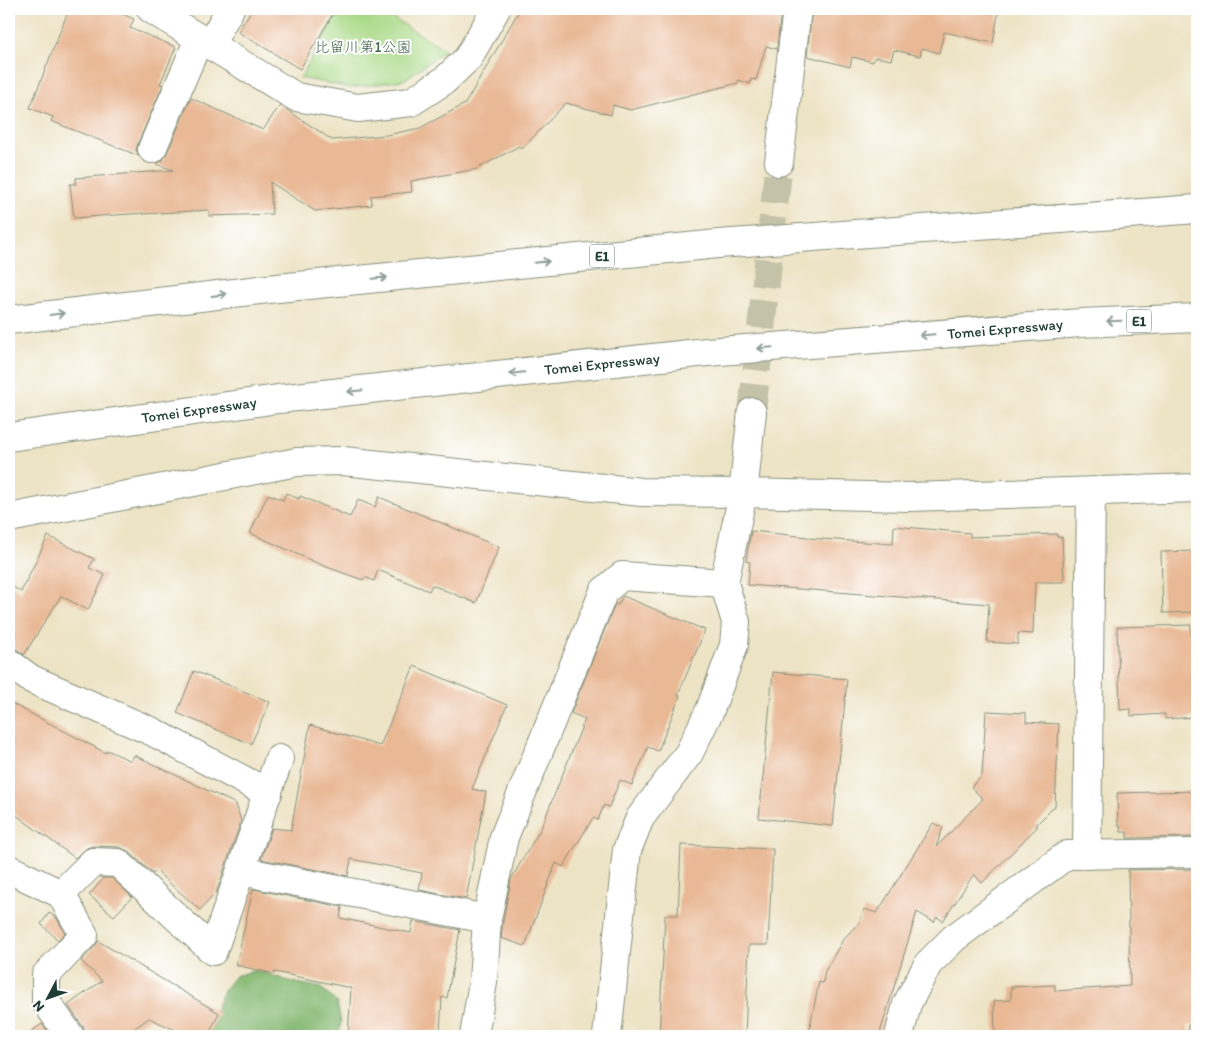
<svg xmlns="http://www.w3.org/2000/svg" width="1206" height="1045" viewBox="0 0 1206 1045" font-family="Itim,'Klee One',sans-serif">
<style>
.green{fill:#a9d986;stroke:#648b5d}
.forest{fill:#86b973;stroke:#527b54}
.building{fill:#e9b894}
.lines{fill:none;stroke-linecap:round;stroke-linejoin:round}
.minor-tunnel{stroke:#c4c2a8;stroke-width:28;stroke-dasharray:28 14;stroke-linecap:butt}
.minor-casing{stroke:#86907c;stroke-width:30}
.highway-casing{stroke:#86907c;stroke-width:30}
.minor{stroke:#fff;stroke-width:28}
.highway{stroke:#fff;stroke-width:28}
.oneway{stroke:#8f9e9a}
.labels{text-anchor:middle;stroke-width:4;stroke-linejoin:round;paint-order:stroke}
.shield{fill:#fff;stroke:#627771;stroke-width:1}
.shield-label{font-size:14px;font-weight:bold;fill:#1f3d34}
.park-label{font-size:15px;fill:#426448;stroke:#fff}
.street-label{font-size:15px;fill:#1f3d34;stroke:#fff}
</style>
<rect width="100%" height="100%" fill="#fff"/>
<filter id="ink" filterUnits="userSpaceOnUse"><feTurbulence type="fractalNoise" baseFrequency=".02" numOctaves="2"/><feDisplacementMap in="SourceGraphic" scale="10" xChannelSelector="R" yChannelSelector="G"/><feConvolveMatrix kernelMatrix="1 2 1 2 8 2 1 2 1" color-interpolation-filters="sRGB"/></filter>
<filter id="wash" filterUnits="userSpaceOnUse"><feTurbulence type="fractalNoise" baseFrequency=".0096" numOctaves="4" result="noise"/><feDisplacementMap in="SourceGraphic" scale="20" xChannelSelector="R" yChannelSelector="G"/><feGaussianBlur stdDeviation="1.12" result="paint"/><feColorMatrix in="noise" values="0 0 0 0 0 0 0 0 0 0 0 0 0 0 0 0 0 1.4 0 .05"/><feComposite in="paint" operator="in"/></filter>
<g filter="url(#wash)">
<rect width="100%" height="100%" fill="#ede3c5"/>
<!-- green -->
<polygon class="green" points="340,9 378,9 446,50 404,80 351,88 300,78"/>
<!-- forest -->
<polygon class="forest" points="256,970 292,982 322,988 337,1003 341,1022 339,1036 193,1036 213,1026 217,1007 223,991 235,976"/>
<g id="blocks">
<!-- building -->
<g class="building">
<polygon points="69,9 110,9 134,19 130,28 176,47 160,84 163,85 138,143 136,150 139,156 51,121 53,117 30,108"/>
<polygon points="252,9 336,9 300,69 238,32"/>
<polygon points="520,9 781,9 777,49 766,46 756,80 751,79 750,84 739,80 738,83 630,110 613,105 611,115 566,103 522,149 519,146 477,169 411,181 412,192 371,196 372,205 315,211 270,182 272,214 209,216 209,210 143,214 143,213 74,218 70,184 76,184 76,178 173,170 156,164 162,161 166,155 191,98 263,130 280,105 332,140 387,135 420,128 465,104"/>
<polygon points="812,9 999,9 993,43 944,32 939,53 922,48 920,56 894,50 891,60 875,57 873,62 852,57 850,67 807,56"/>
<polygon points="286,493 299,499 300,496 350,517 358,500 375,507 379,497 499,547 476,603 432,585 429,591 378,570 374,581 365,577 363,580 324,566 250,533 268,494 283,500"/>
<polygon points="894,526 970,533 970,537 1057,534 1057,537 1062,537 1064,582 1035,582 1033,634 1018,633 1018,644 987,642 989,604 748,585 750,562 746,561 751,531 808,537 808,538 893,544"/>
<polygon points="48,536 94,559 89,568 105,575 88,610 61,596 24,655 18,650 9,648 9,584 21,592"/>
<polygon points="1196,551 1197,612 1163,613 1161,552"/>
<polygon points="623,596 705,630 678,695 680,696 658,751 648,747 632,785 620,780 609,807 604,805 598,820 593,818 563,867 556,863 525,946 501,938 503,921 511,879 541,828 585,719 571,713 615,604 618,605"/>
<polygon points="1191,625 1193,679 1197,678 1197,717 1165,719 1165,714 1131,716 1131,709 1120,710 1117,627"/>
<polygon points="414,666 507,705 472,789 486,792 466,899 419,890 422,873 351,859 348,876 261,859 272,828 291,830 310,725 380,746"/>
<polygon points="194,671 270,702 251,744 177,713"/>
<polygon points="773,672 847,679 833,826 759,818"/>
<polygon points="9,702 106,753 107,750 131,761 134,755 236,804 241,821 216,893 200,910 156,871 153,874 128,851 119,847 93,846 87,848 75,858 9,810"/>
<polygon points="986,711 1026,713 1026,722 1059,724 1055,806 1036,825 1038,826 982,883 974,874 943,921 937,917 934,922 917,912 879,1036 808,1036 819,982 823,983 825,971 844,938 860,922 864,909 877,913 933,823 943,827 936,847 983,799 971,787 982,776"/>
<polygon points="1197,791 1197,837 1127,838 1127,832 1121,832 1120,825 1118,825 1117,793"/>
<polygon points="681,845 773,849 768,945 749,945 745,1036 659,1036 665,915 678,915"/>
<polygon points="1197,869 1197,1025 1188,1025 1188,1036 995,1036 994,1001 1011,1000 1011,987 1055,985 1055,991 1130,986 1128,870"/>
<polygon points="102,878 112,878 132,897 114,916 89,895 103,879"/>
<polygon points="253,889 342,907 340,918 411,933 413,921 460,930 447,998 442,997 440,1032 430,1031 430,1036 348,1036 351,988 275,972 274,974 236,965"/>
<polygon points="49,913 56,917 65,933 58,940 41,924"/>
<polygon points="98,941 219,1013 208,1036 188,1036 149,1018 124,1036 85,1036 83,1027 68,1005 102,981 81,961 95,946"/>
<polygon points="42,1024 51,1036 25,1036"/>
</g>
</g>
</g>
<g filter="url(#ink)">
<use href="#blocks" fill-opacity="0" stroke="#86907c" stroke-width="1"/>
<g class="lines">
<!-- minor-tunnel -->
<polyline class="minor-tunnel" points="752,412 779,162"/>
<defs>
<g id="minor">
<polyline points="151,9 210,45 296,97 358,108 411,102 445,80 468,58 496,9"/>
<polyline points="210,45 230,9"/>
<polyline points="152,149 199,39"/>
<polyline points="779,162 797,9"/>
<polyline points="9,518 297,462 343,461 641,492 743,493 909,497 1197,488"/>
<polyline points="9,663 31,679 153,732 268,793"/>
<polyline points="1087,855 1091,492"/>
<polyline points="9,869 61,894 93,862 118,863 213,951 279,759"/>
<polyline points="241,871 487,919"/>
<polyline points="61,894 84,935 46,975 46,1002 70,1036"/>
<polyline points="474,1036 483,982 487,919 504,837 604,591 622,576 724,583 743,493 752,412"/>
<polyline points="607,1036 627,850 640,818 689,753 710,710 734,645 736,622 724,583"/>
<polyline points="899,1036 907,1004 928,964 954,938 1067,855 1197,853"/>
</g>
<g id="highway">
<polyline points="9,320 268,289 718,244 1197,209"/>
<polyline points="9,437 278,399 707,352 1081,323 1197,318"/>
</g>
</defs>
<!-- minor casing -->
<use href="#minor" class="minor-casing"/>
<!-- highway casing -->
<use href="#highway" class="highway-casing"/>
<!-- minor -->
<use href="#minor" class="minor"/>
<!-- highway -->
<use href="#highway" class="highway"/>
</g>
<!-- one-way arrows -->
<defs><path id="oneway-shaft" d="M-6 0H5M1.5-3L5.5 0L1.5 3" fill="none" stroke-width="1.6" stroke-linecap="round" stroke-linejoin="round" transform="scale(1.25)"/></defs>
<g class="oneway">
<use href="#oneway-shaft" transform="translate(542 262) rotate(-6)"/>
<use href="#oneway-shaft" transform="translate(380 278) rotate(-6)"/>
<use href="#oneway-shaft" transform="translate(219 295) rotate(-7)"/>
<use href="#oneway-shaft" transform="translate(57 314) rotate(-7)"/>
<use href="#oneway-shaft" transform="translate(1114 321) rotate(178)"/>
<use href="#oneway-shaft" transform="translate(927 335) rotate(175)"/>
<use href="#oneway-shaft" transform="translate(765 348) rotate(175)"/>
<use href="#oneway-shaft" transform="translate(517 373) rotate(174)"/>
<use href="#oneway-shaft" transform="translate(355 391) rotate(174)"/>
</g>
</g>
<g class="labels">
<!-- shield labels -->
<g class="shield">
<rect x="589.5" y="244.5" width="25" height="23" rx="4"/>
<rect x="1126.5" y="309.5" width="25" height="23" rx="4"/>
</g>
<g class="shield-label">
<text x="602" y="261">E1</text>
<text x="1139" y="326">E1</text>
</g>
<!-- park labels -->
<g class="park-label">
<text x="363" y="52">比留川第1公園</text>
</g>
<!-- street labels -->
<g class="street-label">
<text transform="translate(1005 329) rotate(-5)" y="5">Tomei Expressway</text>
<text transform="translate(602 364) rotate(-6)" y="5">Tomei Expressway</text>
<text transform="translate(199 410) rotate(-8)" y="5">Tomei Expressway</text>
</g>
</g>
<!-- margin -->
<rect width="1206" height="1045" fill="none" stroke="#fff" stroke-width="30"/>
<!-- north arrow -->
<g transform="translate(48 998) rotate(229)" stroke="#ffffff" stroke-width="4" paint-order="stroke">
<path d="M0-4L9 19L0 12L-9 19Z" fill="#1f3d34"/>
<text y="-8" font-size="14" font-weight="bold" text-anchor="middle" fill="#1f3d34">N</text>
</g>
</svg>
